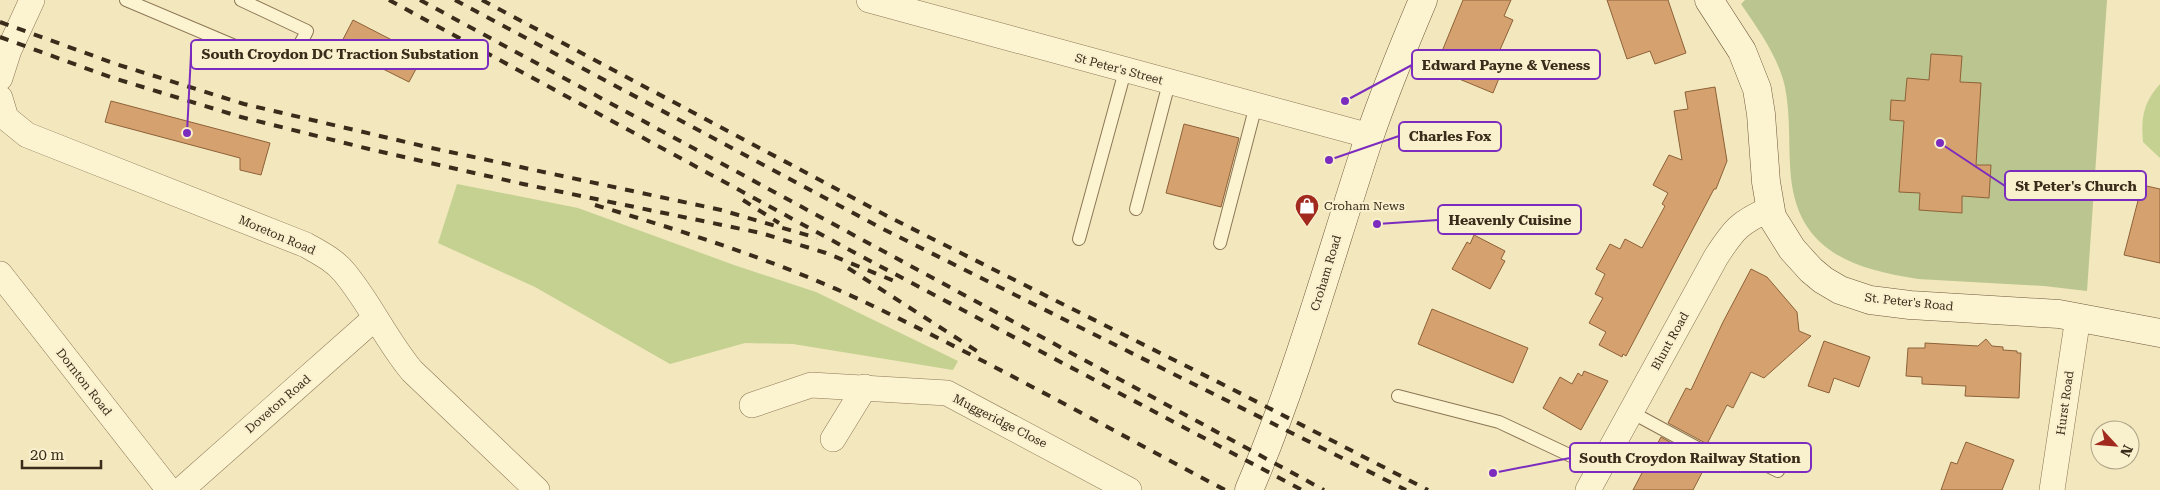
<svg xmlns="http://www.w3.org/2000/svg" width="2160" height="490" viewBox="0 0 2160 490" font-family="'Roboto Serif',serif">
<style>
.green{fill:#c4d190}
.cemetery{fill:#bac590}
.building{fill:#d5a26f;stroke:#8e6138}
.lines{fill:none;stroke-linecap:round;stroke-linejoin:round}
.lane-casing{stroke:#8c7754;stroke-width:14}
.street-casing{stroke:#8c7754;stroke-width:26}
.secondary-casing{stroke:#6e5838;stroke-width:29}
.lane{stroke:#fcf3d1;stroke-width:12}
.street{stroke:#fcf3d1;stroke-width:25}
.secondary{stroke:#fcf3d1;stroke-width:28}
.rail{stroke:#3a2c1b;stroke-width:4;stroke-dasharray:9 9;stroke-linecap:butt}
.labels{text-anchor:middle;stroke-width:4;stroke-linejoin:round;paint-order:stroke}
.street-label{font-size:12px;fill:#3a2c1b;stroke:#f9f0cd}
.poi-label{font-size:12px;fill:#3a2c1b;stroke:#f9f0cd;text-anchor:start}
.leader{fill:none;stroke:#7b2cbf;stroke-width:2}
.callout-dot{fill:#7b2cbf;stroke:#f9f0cd;stroke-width:2}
.callout{fill:#f9f0cd;stroke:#7b2cbf;stroke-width:2}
.callout-label{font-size:14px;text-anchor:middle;font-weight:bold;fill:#3a2c1b}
</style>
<rect width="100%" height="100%" fill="#f2e7bd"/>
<!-- green -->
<g class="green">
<path d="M2160,84V158L2143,142C2141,118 2143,103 2160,84Z"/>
<polygon points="457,184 578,208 734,265 816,292 958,361 953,370 793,344 745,343 670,364 535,287 438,243"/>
</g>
<!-- cemetery -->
<path class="cemetery" d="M1745,0H2107L2087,291L2044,286L1918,279C1854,269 1799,252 1791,178C1788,148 1791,117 1785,87C1778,56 1758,29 1741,4Z"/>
<!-- building -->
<g class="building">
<polygon points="1463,0 1511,0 1504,16 1513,20 1499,52 1508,56 1493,93 1452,76 1453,73 1436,66"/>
<polygon points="1607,0 1668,0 1686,53 1655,64 1650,51 1627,59"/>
<polygon points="353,20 423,56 409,82 339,47"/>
<polygon points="1931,54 1962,56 1960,82 1981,83 1976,165 1991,165 1989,198 1962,196 1962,213 1919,210 1920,193 1899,192 1904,121 1890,120 1891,100 1905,101 1907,78 1929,80"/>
<polygon points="1715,87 1727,161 1716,189 1714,189 1626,356 1623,354 1622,357 1599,345 1606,332 1589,323 1603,298 1595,294 1605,274 1596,269 1610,244 1620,249 1625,239 1642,248 1665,206 1662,204 1668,193 1653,185 1669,155 1682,160 1674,111 1688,109 1685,92"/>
<polygon points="111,101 270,143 261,175 240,170 240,158 105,122"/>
<polygon points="1184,124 1239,138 1221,207 1166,193"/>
<polygon points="2142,185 2160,189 2160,263 2124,255"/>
<polygon points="1474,235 1505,251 1501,259 1505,261 1490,289 1452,269 1467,242 1470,244"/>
<polygon points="1751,269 1767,277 1797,312 1799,331 1811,336 1764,378 1751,372 1733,408 1727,405 1707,444 1668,423 1686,388 1691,390 1723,322"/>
<polygon points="1432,309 1528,348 1513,383 1418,344"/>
<polygon points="1986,339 1992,346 2003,347 2003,350 2017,351 2017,353 2021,353 2019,398 1965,396 1966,386 1922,384 1922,377 1906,376 1908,348 1925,348 1925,343 1978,346"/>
<polygon points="1824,341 1870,357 1859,387 1834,378 1829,393 1808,386"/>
<polygon points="1584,371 1608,381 1581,430 1543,408 1560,377 1572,384 1578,373 1582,376"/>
<polygon points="1661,437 1707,463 1693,490 1633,490"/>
<polygon points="1966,442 2014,460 2002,490 1941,490 1951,462 1957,464"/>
</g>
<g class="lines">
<defs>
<g id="lane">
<path d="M126,0L261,57C289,65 295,55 307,31L241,0"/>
<polyline points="1136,209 1169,83"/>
<polyline points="1079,239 1125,71"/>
<polyline points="1220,243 1256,105"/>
<polyline points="1398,396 1499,422 1599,469"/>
<polyline points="1631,412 1716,458 1741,453 1778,471"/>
</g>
<g id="street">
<polyline points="869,0 1370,136"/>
<polyline points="0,78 9,50 32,0"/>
<path d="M0,98L6,118L27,135L306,245C320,253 334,260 344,272C370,303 386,340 412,371L537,490"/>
<polyline points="0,274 169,490"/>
<polyline points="752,405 811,385 947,393 1129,490"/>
<polyline points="833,439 865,387"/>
<polyline points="181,490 375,318"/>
<path d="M1588,490L1716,257C1734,229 1740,222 1770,209"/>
<polyline points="2052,490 2078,317"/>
</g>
<g id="secondary">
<polyline points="1709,0 1742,51 1757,89 1761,114 1766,182 1772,217 1792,249 1811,270 1823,280 1840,290 1870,300 1910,305 2059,314 2160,333"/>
<path d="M1249,490C1298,376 1330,256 1369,138C1385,91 1404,45 1423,0"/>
</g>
</defs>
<!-- lane casing -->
<use href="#lane" class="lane-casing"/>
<!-- street casing -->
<use href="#street" class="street-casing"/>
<!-- secondary casing -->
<use href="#secondary" class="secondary-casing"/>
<!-- lane -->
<use href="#lane" class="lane"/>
<!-- street -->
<use href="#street" class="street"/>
<!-- secondary -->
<use href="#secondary" class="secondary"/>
<!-- rail -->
<g class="rail">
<polyline points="389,0 859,255 1302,490"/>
<polyline points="420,0 1324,490"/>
<polyline points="455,0 885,230 1406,490"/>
<polyline points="482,0 891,218 1230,388 1428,490"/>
<polyline points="0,22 116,64 244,104 427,147 721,210 817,238"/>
<polyline points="0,37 110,77 241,117 373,150 523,184 761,233 826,253 899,283"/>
<polyline points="743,200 779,223"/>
<path d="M595,205C689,233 784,263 873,306C992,363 1108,428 1225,490"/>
<polyline points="848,268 983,355"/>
</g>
</g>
<!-- icons -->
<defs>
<symbol id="shop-pin" viewBox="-11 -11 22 30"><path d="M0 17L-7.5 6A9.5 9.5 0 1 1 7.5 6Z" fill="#a1291e" stroke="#f9f0cd"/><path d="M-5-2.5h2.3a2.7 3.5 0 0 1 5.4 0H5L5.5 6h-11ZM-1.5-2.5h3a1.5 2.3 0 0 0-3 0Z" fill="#fff"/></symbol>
</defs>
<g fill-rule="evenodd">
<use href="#shop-pin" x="1293" y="192" width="28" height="38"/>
</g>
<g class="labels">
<!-- street labels -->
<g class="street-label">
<text transform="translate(1119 69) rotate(15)" y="4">St Peter's Street</text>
<text transform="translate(277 235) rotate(23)" y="4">Moreton Road</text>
<text transform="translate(1326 273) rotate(-73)" y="4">Croham Road</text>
<text transform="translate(1909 302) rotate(6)" y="4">St. Peter's Road</text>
<text transform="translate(1670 341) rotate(-61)" y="4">Blunt Road</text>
<text transform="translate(84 382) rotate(52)" y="4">Dornton Road</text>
<text transform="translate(2065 403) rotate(-82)" y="4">Hurst Road</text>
<text transform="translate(278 404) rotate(-41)" y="4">Doveton Road</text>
<text transform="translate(1000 421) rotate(27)" y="4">Muggeridge Close</text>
</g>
<!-- poi labels -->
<g class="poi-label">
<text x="1324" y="210">Croham News</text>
</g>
</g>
<!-- callouts -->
<path class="leader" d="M187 133L191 54M1345 101L1412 65M1329 160L1399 136M1940 143L2005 186M1377 224L1438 220M1493 473L1570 458"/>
<g class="callout-dot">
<circle cx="187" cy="133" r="5"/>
<circle cx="1345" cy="101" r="5"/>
<circle cx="1329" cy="160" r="5"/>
<circle cx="1940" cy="143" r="5"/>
<circle cx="1377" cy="224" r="5"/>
<circle cx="1493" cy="473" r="5"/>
</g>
<g class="callout">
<rect x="191" y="40" width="297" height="29" rx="5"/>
<rect x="1412" y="50" width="188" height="29" rx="5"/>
<rect x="1399" y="122" width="102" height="29" rx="5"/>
<rect x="2005" y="171" width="141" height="29" rx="5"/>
<rect x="1438" y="205" width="143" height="29" rx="5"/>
<rect x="1570" y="443" width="241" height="29" rx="5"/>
</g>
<g class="callout-label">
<text x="340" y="59">South Croydon DC Traction Substation</text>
<text x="1506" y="70">Edward Payne &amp; Veness</text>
<text x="1450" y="141">Charles Fox</text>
<text x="2076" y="191">St Peter's Church</text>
<text x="1510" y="225">Heavenly Cuisine</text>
<text x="1690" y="463">South Croydon Railway Station</text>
</g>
<!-- north arrow -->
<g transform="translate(2115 445) rotate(116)"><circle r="24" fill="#f9f0cd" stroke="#ada286"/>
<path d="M0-4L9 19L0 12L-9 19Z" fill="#a1291e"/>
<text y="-8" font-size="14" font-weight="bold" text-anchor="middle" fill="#3a2c1b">N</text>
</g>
<!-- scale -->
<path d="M22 460v8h79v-8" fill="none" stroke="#3a2c1b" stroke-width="2.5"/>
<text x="30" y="460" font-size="15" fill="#3a2c1b" stroke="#f9f0cd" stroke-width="4" paint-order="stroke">20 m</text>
</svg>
